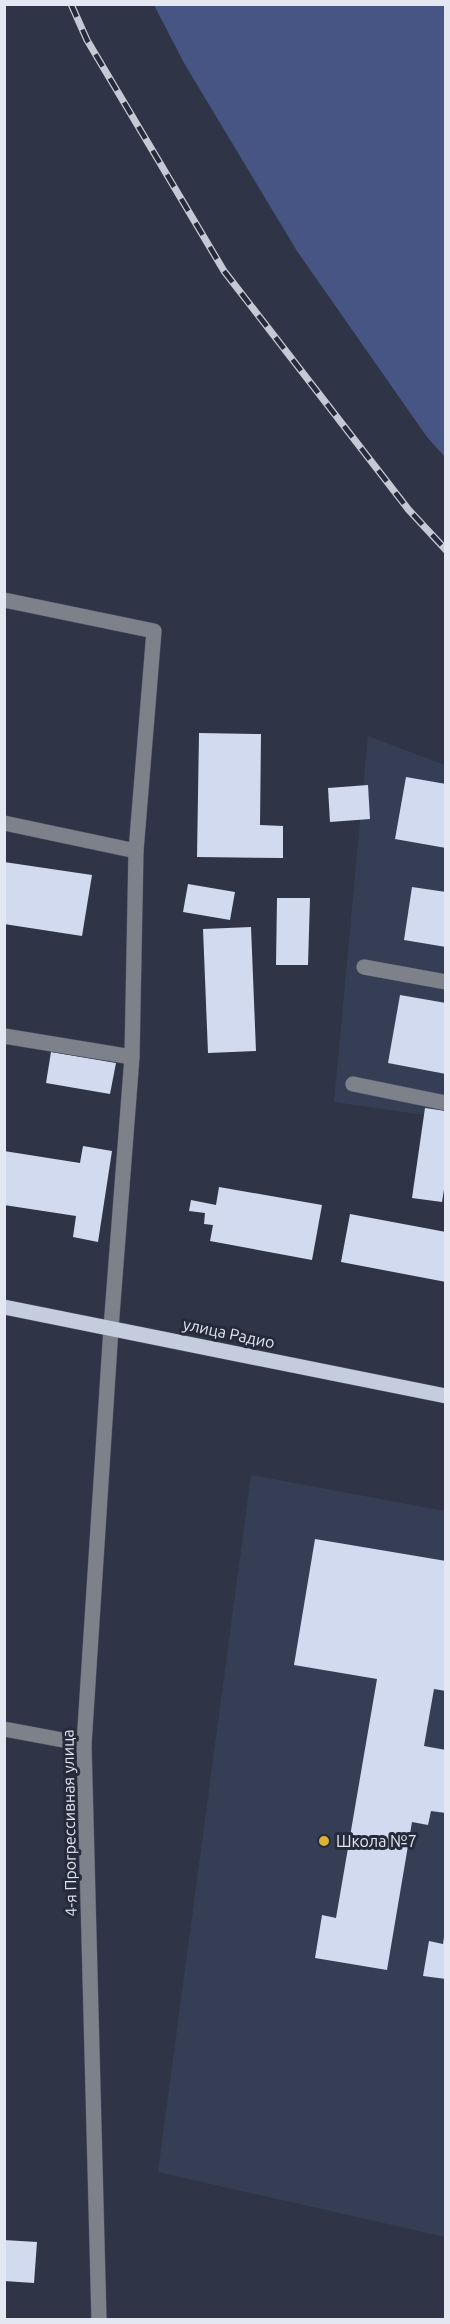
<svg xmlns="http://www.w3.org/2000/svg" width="450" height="2324" viewBox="0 0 450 2324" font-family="Ubuntu,sans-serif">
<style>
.built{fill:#363e55}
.green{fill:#475584}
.building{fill:#d2daf0}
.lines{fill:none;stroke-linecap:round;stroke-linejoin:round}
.minor-casing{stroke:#4c5162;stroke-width:16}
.major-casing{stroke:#4c5162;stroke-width:16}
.minor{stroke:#7d818a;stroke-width:15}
.major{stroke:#c5ccde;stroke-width:15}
.rail-casing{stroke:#c5c9d5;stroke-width:7}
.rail{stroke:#252b3b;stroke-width:4.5;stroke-dasharray:14;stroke-linecap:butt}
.poi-dot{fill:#dbb233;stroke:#252b3b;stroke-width:2}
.labels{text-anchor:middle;stroke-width:6;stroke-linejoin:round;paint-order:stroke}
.street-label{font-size:16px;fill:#e3e7f2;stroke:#252b3b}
.poi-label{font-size:16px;fill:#e3e7f2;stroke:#252b3b;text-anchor:start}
</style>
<rect width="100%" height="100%" fill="#2f3546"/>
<!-- built -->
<g class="built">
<polygon points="368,736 445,765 445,1118 334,1102"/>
<polygon points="251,1475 445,1511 445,2237 158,2172"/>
</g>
<!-- green -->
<polygon class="green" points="154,5 445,5 445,457 427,437 297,251 184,63"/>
<!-- building -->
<g class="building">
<polygon points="199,733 261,734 260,825 283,826 283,858 197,857"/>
<polygon points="406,777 446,784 446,848 395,839"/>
<polygon points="368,785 370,819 330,822 328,788"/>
<polygon points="4,862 92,875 82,936 4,924"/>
<polygon points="188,884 235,892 230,920 183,912"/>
<polygon points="412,887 446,892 446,947 404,940"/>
<polygon points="277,898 310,898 308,965 276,965"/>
<polygon points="251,927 256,1051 208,1053 203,929"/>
<polygon points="400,995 446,1003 446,1074 388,1063"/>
<polygon points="51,1052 116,1063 110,1094 46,1083"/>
<polygon points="425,1108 446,1111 446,1177 442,1202 412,1198"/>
<polygon points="83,1146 112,1151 98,1242 73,1237 76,1216 4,1205 4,1151 80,1163"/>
<polygon points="219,1187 322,1205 312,1260 210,1241 213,1225 204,1224 205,1213 189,1211 191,1200 216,1205"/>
<polygon points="350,1214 446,1232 446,1282 341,1262"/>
<polygon points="315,1539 446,1561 446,1691 434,1689 424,1746 446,1750 446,1813 431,1811 428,1825 412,1822 387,1970 315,1958 322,1915 336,1918 377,1679 294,1665"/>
<polygon points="444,1937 446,1979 423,1976 429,1941 443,1944"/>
<polygon points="4,2240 37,2242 34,2283 4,2281"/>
</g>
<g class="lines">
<defs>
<g id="minor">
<polyline points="4,600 154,631 136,851 132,1057 111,1328 84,1744 99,2320"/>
<polyline points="4,823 136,851"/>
<polyline points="364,967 446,982"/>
<polyline points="4,1036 132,1057"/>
<polyline points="353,1084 446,1103"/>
<polyline points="4,1729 84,1744"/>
</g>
<polyline id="major" points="4,1307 446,1396"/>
</defs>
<!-- minor casing -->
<use href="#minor" class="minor-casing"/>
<!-- major casing -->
<use href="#major" class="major-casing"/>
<!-- minor -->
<use href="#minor" class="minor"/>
<!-- major -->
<use href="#major" class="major"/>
<defs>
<polyline id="rail" points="71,4 87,40 224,271 408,509 446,550"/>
</defs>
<!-- rail casing -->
<use href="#rail" class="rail-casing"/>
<!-- rail -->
<use href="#rail" class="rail"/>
</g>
<!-- markers -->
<circle class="poi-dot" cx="324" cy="1841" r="6"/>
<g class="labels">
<!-- street labels -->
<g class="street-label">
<text transform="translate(229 1333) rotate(12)" y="6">улица Радио</text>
<text transform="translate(69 1823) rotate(-91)" y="6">4-я Прогрессивная улица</text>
</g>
<!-- poi labels -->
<g class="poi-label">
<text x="336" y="1847">Школа №7</text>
</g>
</g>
<!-- border -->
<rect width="450" height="2324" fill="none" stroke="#e3e7f2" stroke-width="12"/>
</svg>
